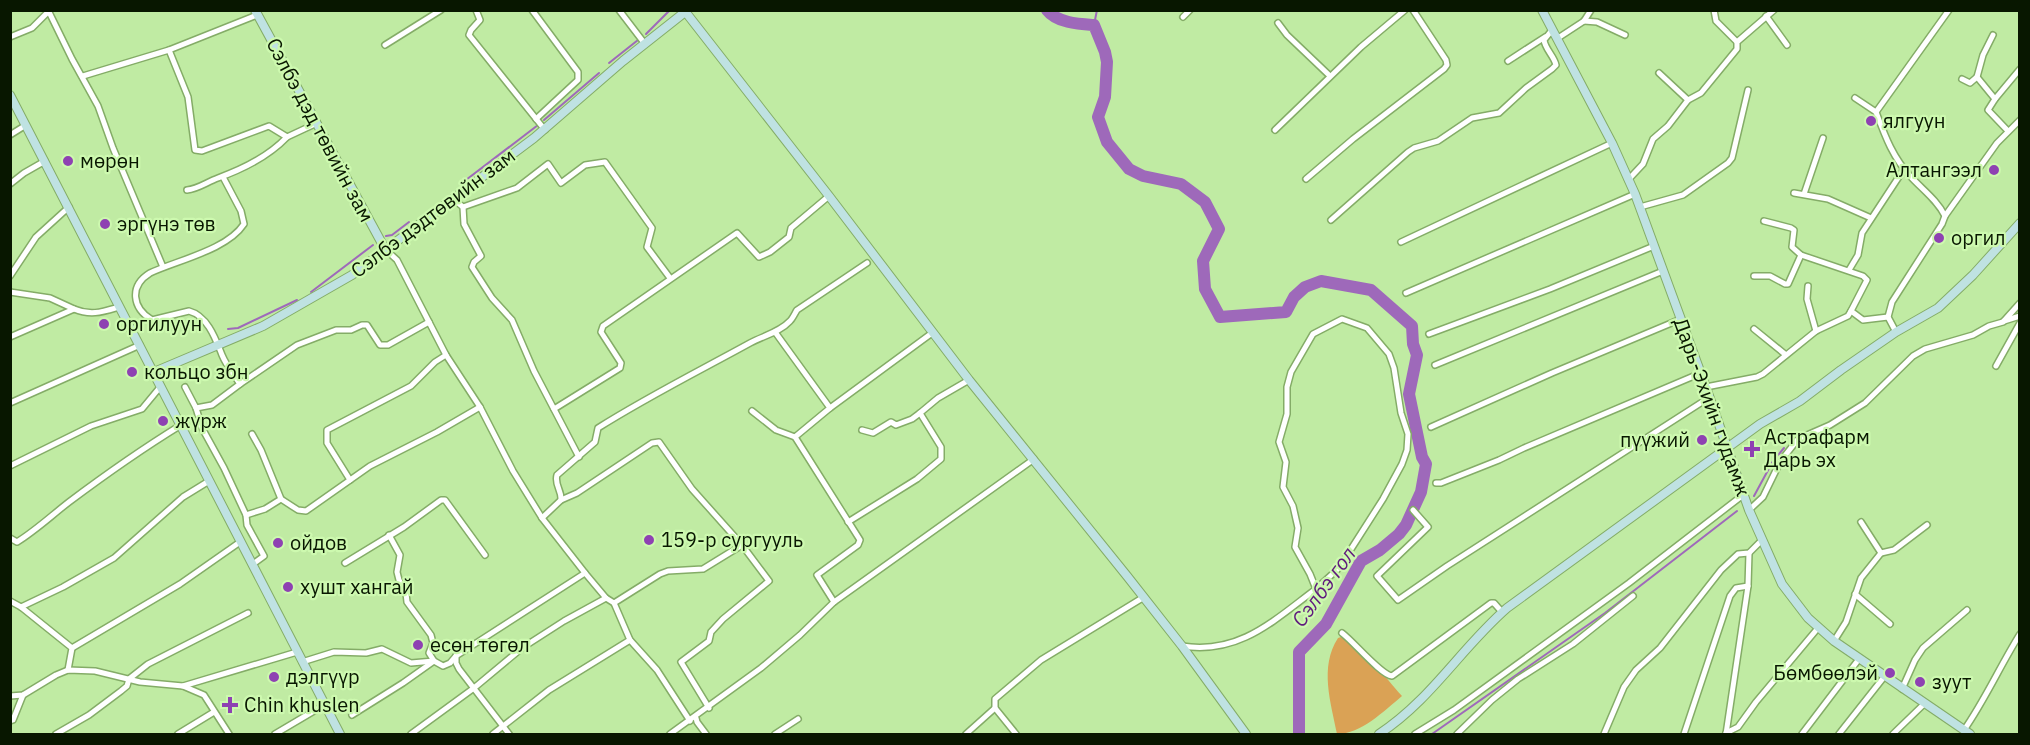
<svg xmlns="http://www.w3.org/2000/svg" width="2030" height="745" viewBox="0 0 2030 745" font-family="'IBM Plex Sans',sans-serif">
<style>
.green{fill:#daa255}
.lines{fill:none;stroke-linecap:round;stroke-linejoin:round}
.stream{stroke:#9e69ba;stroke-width:2}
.river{stroke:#9e69ba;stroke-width:12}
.street-casing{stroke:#84ac67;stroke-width:8}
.secondary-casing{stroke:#84ac67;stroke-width:10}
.street{stroke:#fff;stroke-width:5}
.secondary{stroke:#bfe2e2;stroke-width:8}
.poi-dot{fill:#8e41b2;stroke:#cdf9af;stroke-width:2}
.labels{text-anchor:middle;stroke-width:4.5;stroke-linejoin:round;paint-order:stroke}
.poi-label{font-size:20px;fill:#081700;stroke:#cdf9af;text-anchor:start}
.street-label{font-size:20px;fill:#081700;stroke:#cdf9af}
.water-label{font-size:21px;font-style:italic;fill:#5f1a7d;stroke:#cdf9af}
</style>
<rect width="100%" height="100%" fill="#c0eba3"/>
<!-- green -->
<path class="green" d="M1341,637C1365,649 1384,676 1402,696C1384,711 1361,734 1337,734C1331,703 1319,667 1338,638Z"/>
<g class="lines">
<!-- stream -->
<g class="stream">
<polyline points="1094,25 1097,10"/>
<polyline points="646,34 670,10"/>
<polyline points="609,63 638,40"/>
<polyline points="544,120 599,73"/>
<polyline points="462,183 538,125"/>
<polyline points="386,236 392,235 409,222"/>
<polyline points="311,292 373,245"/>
<polyline points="228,329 238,328 297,300"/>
<polyline points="1754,496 1773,461 1784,448"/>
<polyline points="1432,734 1605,613 1737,511"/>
</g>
<!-- river -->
<path class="river" d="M1047,10C1057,23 1079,24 1094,25L1105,52L1107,62L1105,97L1098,117L1107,142L1129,169L1143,176L1181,184L1205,202L1219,229L1203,261L1205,289L1220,317L1286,312L1294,297L1305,287L1321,281L1371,290L1412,326L1413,344L1417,355L1409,394L1422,457L1426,464L1421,492L1406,525L1399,534L1380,550L1361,561L1326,624L1299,652V734"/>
<defs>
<g id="street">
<polyline points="48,10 72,59 98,106 113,148 163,267"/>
<polyline points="476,10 480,20 471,30 469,35 545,130"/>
<polyline points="532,10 578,72 578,80 536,119"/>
<polyline points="619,10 645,44"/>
<polyline points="1714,10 1716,21 1737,42"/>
<polyline points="1766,16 1787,45"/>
<polyline points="1183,17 1190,10"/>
<polyline points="1584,21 1597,22 1625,35"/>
<polyline points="1278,23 1287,35 1330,76"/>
<polyline points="1993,35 1983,55 1977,77 1995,99"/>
<polyline points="10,37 32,28 50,10"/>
<polyline points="1558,38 1584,21 1591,10"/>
<polyline points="385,45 441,10"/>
<path d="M169,50L188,97L195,150L202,151L269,126L287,137C268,157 243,169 218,178C207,182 198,189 187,190"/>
<polyline points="1508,61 1545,37"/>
<polyline points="1659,73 1688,100"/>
<polyline points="83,76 169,50 257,15"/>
<polyline points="1962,79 1970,83 1977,77"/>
<polyline points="1855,98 1876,112"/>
<polyline points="1275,130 1361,47 1405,10"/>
<polyline points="2008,131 1988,110 1995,99 2020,69"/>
<polyline points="10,135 26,125"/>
<polyline points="287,137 317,123"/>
<path d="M223,177L241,211L244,224C227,250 178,260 150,273C129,286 132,308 152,320L189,311C208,316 216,340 222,355C226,365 234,375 240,384"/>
<polyline points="1306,179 1353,139 1444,69 1447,65 1446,60 1413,10"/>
<polyline points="1628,180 1643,164 1653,139 1668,126 1688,100 1701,93 1737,49 1737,42 1774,10"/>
<polyline points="10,184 24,173 45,161"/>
<polyline points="1794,193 1828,199 1871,218"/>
<polyline points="1804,194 1823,138"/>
<polyline points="453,199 463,207 517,188 548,164 561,183 585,165 605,162 652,228 647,247 670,278"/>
<polyline points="463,207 464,224 481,256 474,262 472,267 492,298 512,320 534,371 579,457"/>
<polyline points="1640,207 1683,195 1728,163 1732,158 1748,90"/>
<polyline points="1945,216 1997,143 2020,120"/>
<path d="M1331,220L1408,152L1414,148L1438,141L1472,118L1499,113L1526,88L1552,69L1556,65C1554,56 1545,49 1544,40L1552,30"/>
<polyline points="1764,221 1791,228 1794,230 1792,247 1801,255 1863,276 1867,280 1851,311 1863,320 1888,317"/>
<polyline points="1401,242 1612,143"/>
<polyline points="1849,270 1858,255 1862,233 1904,169"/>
<polyline points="10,276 36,237 69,207"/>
<polyline points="1754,276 1770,276 1785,284 1788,284 1801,255"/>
<polyline points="1808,286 1807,299 1816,331"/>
<polyline points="10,292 50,298 74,309"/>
<polyline points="1406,293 1635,194"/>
<polyline points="2004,321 2020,316"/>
<polyline points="1754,329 1786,355"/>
<polyline points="775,332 830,408 795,437"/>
<path d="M1896,332L1888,317L1892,302L1942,224L1945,216C1937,200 1923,190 1911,177C1893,158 1885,136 1876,112L1949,10"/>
<polyline points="1429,334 1550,289 1654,246"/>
<path d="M10,337L74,309C91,316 102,312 119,307"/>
<polyline points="1435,365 1663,271"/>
<polyline points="1996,366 2020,323"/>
<polyline points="185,387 196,408 202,428 224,468 246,515 247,525 264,556 253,564"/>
<polyline points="1706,387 1757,377 1763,374 1816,331 1848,316 1851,311"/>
<polyline points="10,403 140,345"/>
<polyline points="196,408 212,405 240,384 297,345 336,330 351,330 362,325 367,325 380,345 388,345 429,322"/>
<polyline points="830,408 932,333"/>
<polyline points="554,409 620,368 621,363 601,332 603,326 737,233 759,257 770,252 789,237 791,228 829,196"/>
<polyline points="752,411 776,430 795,437 860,540 858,545 817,575 834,602"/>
<polyline points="1431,427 1552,373 1681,319"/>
<polyline points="862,430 873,433 891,422 896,425 912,419 920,413"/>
<polyline points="252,434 261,450 281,499"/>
<polyline points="10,466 91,426 142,409 161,386"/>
<polyline points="350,480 327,443 327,430 411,386 435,362 446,355"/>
<polyline points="1436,483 1441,483 1499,460 1524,448 1701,373"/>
<polyline points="561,500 577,493 652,443 659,442 692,489 742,545 769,581 723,619 711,632 709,641 681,662 709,708"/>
<polyline points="1413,510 1428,527 1377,576 1398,600 1447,566 1710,397"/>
<polyline points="1749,510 1763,497 1780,462 1798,439 1830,425 1865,403 1913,356 1925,349 1973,335 1989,326 2003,322 2020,303"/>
<polyline points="246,515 265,509 281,499 298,510 306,511 370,466 437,432 480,407"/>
<path d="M542,518L561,500C562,491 554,484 557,475L595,442L598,428C647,397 699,371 750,343C763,336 780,332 790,321C793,318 795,313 797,310L867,263"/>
<polyline points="848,522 917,479 941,459 941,447 920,413 938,398 969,380"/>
<path d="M10,538L17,542C35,531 51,516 69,502C105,475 142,449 181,425"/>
<polyline points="1881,553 1894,550 1927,525"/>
<polyline points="345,563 404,527 441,500 445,500 485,555"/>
<polyline points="585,573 606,598"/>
<polyline points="1855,594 1890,624"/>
<polyline points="10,601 21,607 72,648 68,670"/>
<polyline points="614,603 660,574 668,571 703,569 742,545"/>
<polyline points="21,607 63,587 114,558 183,497 209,481"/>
<path d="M1342,633C1354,642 1381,675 1392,676L1491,603H1494L1502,612"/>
<polyline points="1834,641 1846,622 1861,578 1881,553 1861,522"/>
<path d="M1182,646C1239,655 1273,621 1316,589L1310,574L1295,547L1298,528L1293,506L1283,487L1286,462L1279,442L1287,414V387L1291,372L1313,334L1342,319L1367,328L1389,354L1394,368L1401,413L1408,434L1407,450L1402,464L1383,499L1339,568L1316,589"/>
<polyline points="72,648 180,584 240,542"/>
<polyline points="456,656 456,663 459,669 509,734"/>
<polyline points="302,662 334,652 366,653 382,649 411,663 434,661 443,666 450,663 456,656 585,573 542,518 513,471 480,407 446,355 397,260 385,249"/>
<polyline points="183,686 297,652"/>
<polyline points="1902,689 1915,660 1923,648 1967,610"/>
<polyline points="10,696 23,695 56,675 68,670 95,671 140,682 183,686 204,695 229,734"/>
<polyline points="352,715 403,683 434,661 429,653 433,643 431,635 407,602 406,593 399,580 397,572 400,555 389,535"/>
<polyline points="696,718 697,722 706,734"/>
<polyline points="10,721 13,720 23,695"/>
<path d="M1964,730C1985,700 2000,666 2020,634"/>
<polyline points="1726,733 1738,727 1756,702 1818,628"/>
<polyline points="56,734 89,715 121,691 127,686 129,679 148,664 248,613"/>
<polyline points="178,734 214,712"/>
<polyline points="275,734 324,705"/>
<polyline points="411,734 474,688 522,648 564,621 606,598 614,603 630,640 657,670 690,721"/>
<polyline points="493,734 549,690 630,640"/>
<polyline points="670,734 761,668 800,635 834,602 1034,459"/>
<polyline points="775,734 798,719"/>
<polyline points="966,734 995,708"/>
<polyline points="1016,734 995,708 995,699 1041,660 1144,597"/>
<polyline points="1415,734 1454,710 1629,583 1743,495"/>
<polyline points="1457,734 1492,700 1518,679 1573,644 1633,596"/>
<polyline points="1604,734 1624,687 1636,670 1660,648 1721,570 1738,554 1749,553 1761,541"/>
<polyline points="1684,734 1730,596 1736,588 1748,586"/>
<polyline points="1726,734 1748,586 1749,553"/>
<polyline points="1802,734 1859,659"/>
<polyline points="1839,734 1884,677"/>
<polyline points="1893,734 1924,704"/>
</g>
<g id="secondary">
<polyline points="255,10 385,249"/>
<polyline points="684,10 829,196 969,380 1127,576 1182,646 1246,734"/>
<polyline points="1542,10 1612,143 1635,194 1708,393 1749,510 1782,584 1808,618 1834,641 1970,734"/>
<polyline points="10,95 340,734"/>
<polyline points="154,372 263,326 352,275 534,138 623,61 685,12"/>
<path d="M1379,734C1431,700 1461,648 1507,608L1760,424L1800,401L1841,370L1896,332L1938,308L1973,275L2020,223"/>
</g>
</defs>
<!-- street casing -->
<use href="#street" class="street-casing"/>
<!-- secondary casing -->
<use href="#secondary" class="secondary-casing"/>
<!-- street -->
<use href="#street" class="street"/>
<!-- secondary -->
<use href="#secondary" class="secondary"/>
</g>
<!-- markers -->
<g class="poi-dot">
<circle cx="1871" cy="121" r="6"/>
<circle cx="68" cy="161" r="6"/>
<circle cx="1994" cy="170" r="6"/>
<circle cx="105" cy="224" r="6"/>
<circle cx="1939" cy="238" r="6"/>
<circle cx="104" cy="324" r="6"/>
<circle cx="132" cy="372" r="6"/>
<circle cx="163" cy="421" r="6"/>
<circle cx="1702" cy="440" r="6"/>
<path d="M1749 440h6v6h6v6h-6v6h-6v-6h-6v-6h6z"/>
<circle cx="649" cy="540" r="6"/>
<circle cx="278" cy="543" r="6"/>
<circle cx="288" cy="587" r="6"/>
<circle cx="418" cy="645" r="6"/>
<circle cx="1890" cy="673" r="6"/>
<circle cx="274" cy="677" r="6"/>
<circle cx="1920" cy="682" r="6"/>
<path d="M227 696h6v6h6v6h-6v6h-6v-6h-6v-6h6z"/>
</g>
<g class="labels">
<!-- poi labels -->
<g class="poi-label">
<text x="1883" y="128">ялгуун</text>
<text x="80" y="168">мөрөн</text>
<text x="1982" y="177" text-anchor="end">Алтангээл</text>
<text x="117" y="231">эргүнэ төв</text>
<text x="1951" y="245">оргил</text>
<text x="116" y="331">оргилуун</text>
<text x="144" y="379">кольцо збн</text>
<text x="175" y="428">жүрж</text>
<text x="1764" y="444">Астрафарм<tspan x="1764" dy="23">Дарь эх</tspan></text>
<text x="1690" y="447" text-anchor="end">пүүжий</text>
<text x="661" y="547">159-р сургууль</text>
<text x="290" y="550">ойдов</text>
<text x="300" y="594">хушт хангай</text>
<text x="430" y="652">есөн төгөл</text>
<text x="1878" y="680" text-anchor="end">Бөмбөөлэй</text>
<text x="286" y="684">дэлгүүр</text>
<text x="1932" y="689">зуут</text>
<text x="244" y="712">Chin khuslen</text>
</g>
<!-- street labels -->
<g class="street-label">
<text transform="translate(320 130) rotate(62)" y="7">Сэлбэ дэд төвийн зам</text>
<text transform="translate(433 213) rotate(-37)" y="7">Сэлбэ дэдтөвийн зам</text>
<text transform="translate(1712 407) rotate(70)" y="7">Дарь-Эхийн гудамж</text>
</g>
<!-- water labels -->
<g class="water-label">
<text transform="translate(1324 587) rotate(-54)" y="7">Сэлбэ гол</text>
</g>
</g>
<!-- border -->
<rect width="2030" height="745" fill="none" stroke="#081700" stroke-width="24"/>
</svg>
